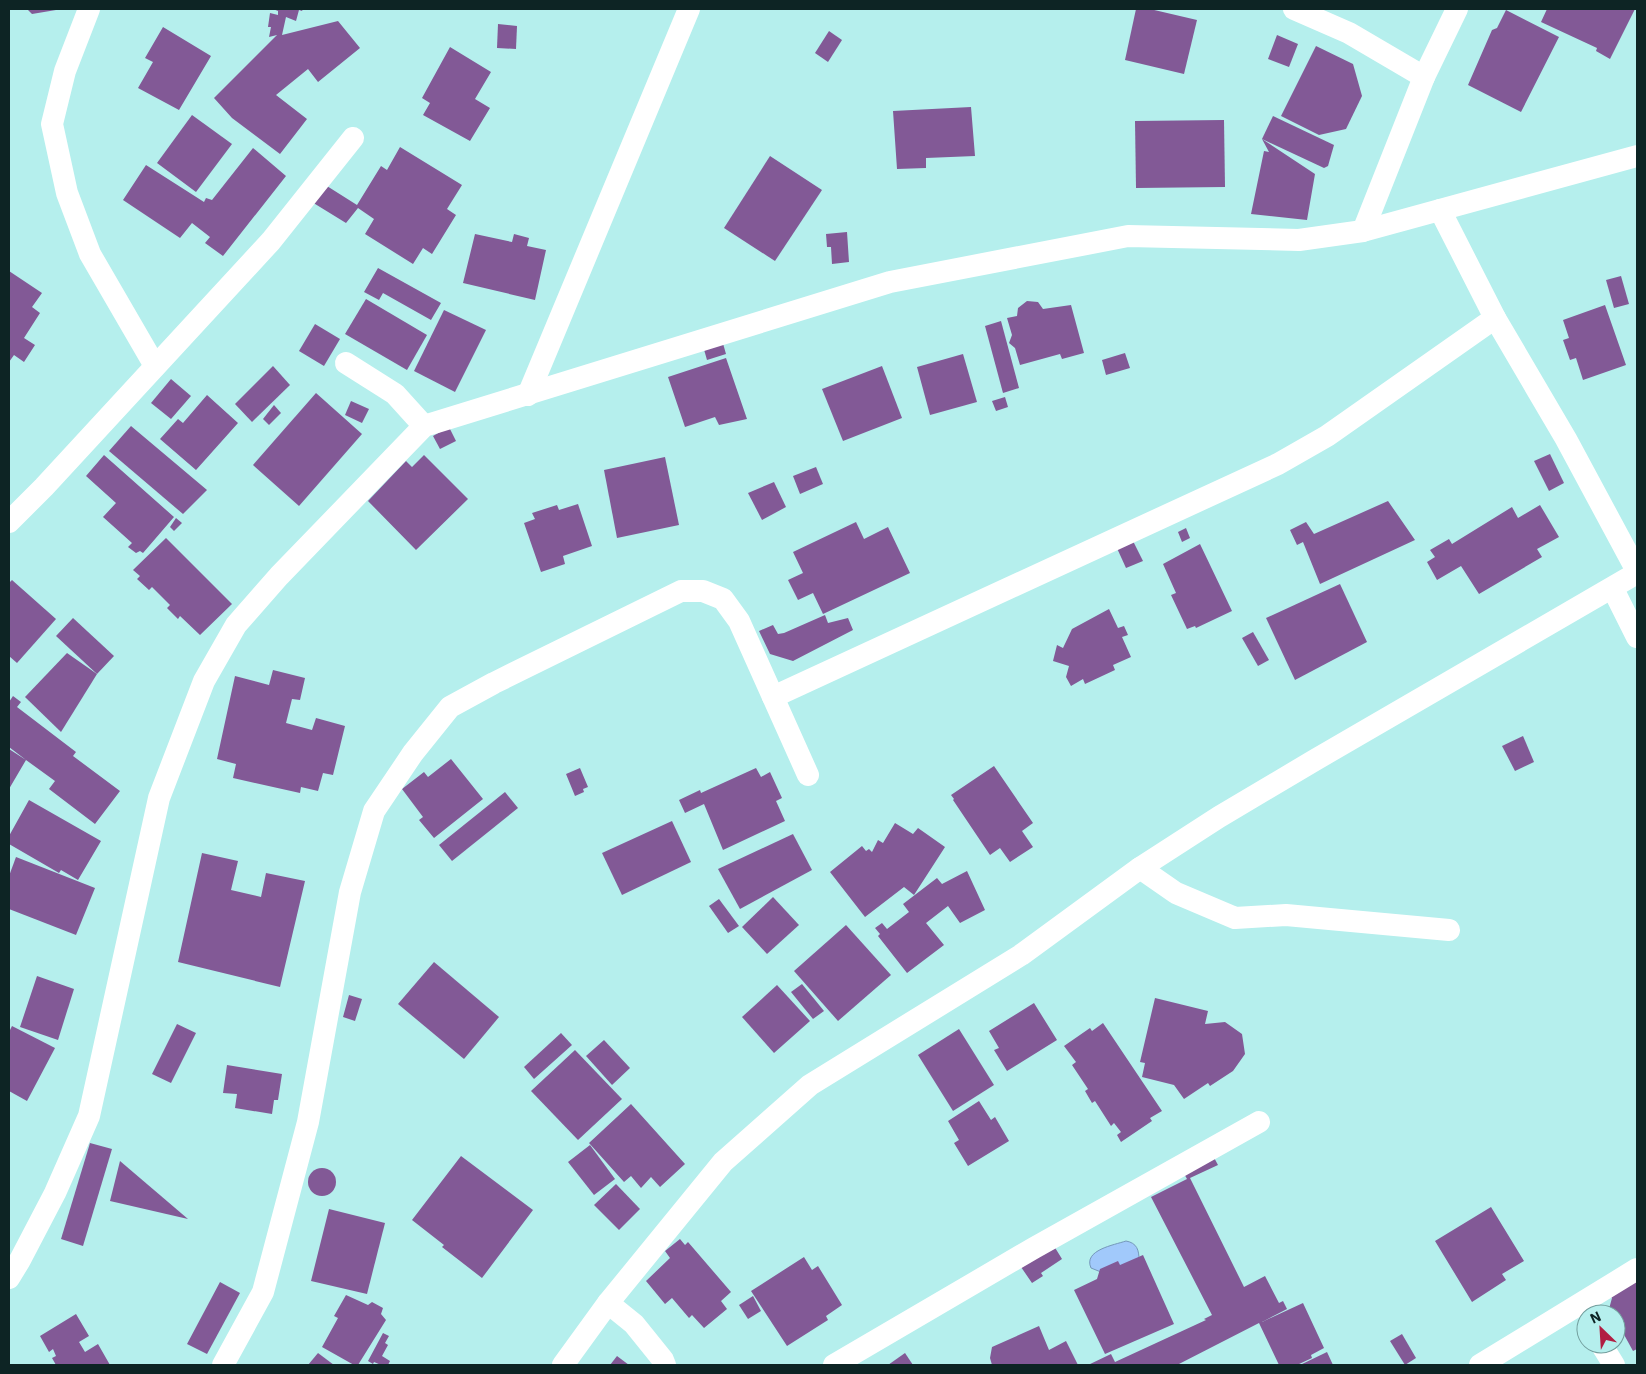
<svg xmlns="http://www.w3.org/2000/svg" width="1646" height="1374" viewBox="0 0 1646 1374" font-family="'IBM Plex Sans',sans-serif">
<style>
.water{fill:#a1c9fb;stroke:#7598ba}
.building{fill:#825996}
.lines{fill:none;stroke-linecap:round;stroke-linejoin:round}
.street{stroke:#fff;stroke-width:22}
</style>
<rect width="100%" height="100%" fill="#b5efed"/>
<!-- water -->
<path class="water" d="M1126,1241C1137,1243 1139,1250 1139,1260L1101,1272L1091,1268C1083,1250 1114,1245 1126,1241Z"/>
<!-- building -->
<g class="building">
<polygon points="27,9 56,9 56,10 32,14"/>
<polygon points="273,9 303,9 302,11 299,10 296,21 286,17 282,35 338,21 360,48 318,82 308,69 276,95 307,119 280,154 232,118 214,98 277,35 269,37 271,27 268,27 270,13 278,15 278,11"/>
<polygon points="1136,9 1150,9 1197,20 1184,74 1125,60"/>
<polygon points="1547,9 1635,9 1610,59 1596,51 1597,48 1541,22"/>
<polygon points="1506,10 1559,37 1521,112 1468,85 1492,30 1497,28"/>
<polygon points="498,24 517,26 516,49 497,48"/>
<polygon points="163,27 211,56 179,110 138,88 153,62 145,58"/>
<polygon points="829,31 842,40 828,62 815,53"/>
<polygon points="1277,35 1298,44 1289,67 1268,59"/>
<polygon points="1316,46 1353,64 1362,96 1346,129 1319,135 1281,116"/>
<polygon points="450,47 491,72 475,99 490,108 470,141 423,115 430,103 422,98"/>
<polygon points="971,107 975,156 926,158 926,168 897,169 893,111"/>
<polygon points="192,115 232,144 196,192 157,163"/>
<polygon points="1273,116 1334,145 1328,166 1324,168 1262,139"/>
<polygon points="1224,120 1225,187 1136,188 1135,121"/>
<polygon points="1262,139 1315,174 1307,220 1251,214 1264,151 1269,152"/>
<polygon points="400,147 462,185 447,209 456,215 432,254 423,248 413,264 365,234 374,219 358,208 346,223 307,199 319,181 357,205 381,166 387,170"/>
<polygon points="253,148 286,176 223,256 205,243 210,237 192,223 180,238 123,200 146,165 204,202 206,198 212,200"/>
<polygon points="770,156 822,190 775,261 724,228"/>
<polygon points="847,232 849,262 832,264 831,247 827,247 826,234"/>
<polygon points="475,234 512,242 514,234 529,238 527,246 546,250 535,300 463,283"/>
<polygon points="378,268 441,303 431,320 383,293 379,300 364,292"/>
<polygon points="9,271 42,293 32,307 40,313 24,338 35,345 24,362 14,355 9,362"/>
<polygon points="1621,276 1629,304 1614,308 1606,280"/>
<polygon points="366,299 427,335 407,370 345,334"/>
<polygon points="1027,301 1038,302 1043,309 1071,305 1084,353 1062,359 1060,354 1020,365 1015,348 1009,343 1012,335 1007,318 1017,316 1018,308"/>
<polygon points="1605,305 1626,365 1583,380 1576,358 1570,360 1563,340 1569,338 1563,320"/>
<polygon points="444,310 486,330 455,392 414,371"/>
<polygon points="1001,321 1019,388 1003,393 985,326"/>
<polygon points="315,324 340,339 324,366 299,351"/>
<polygon points="720,333 726,354 707,360 701,339"/>
<polygon points="1125,353 1130,368 1106,375 1102,360"/>
<polygon points="963,354 977,402 930,415 917,367"/>
<polygon points="726,358 747,419 719,425 715,417 685,427 668,377"/>
<polygon points="273,366 290,385 252,422 235,404"/>
<polygon points="882,366 902,418 843,441 822,389"/>
<polygon points="171,379 191,396 171,419 151,403"/>
<polygon points="316,393 362,434 299,506 253,465"/>
<polygon points="207,395 238,423 196,470 160,439 178,419 183,423"/>
<polygon points="1005,397 1008,407 996,411 992,401"/>
<polygon points="351,401 369,409 362,423 345,415"/>
<polygon points="274,405 281,413 269,425 263,419"/>
<polygon points="131,426 207,490 183,514 109,451"/>
<polygon points="449,427 456,441 440,449 433,436"/>
<polygon points="1550,454 1564,483 1549,491 1534,461"/>
<polygon points="104,455 174,517 143,553 140,551 136,553 128,547 132,543 103,517 116,503 86,476"/>
<polygon points="424,455 468,499 416,550 368,501 406,461 412,467"/>
<polygon points="665,457 679,525 617,538 604,470"/>
<polygon points="816,467 823,484 800,494 793,476"/>
<polygon points="774,482 786,507 762,520 748,493"/>
<polygon points="1388,501 1415,540 1320,584 1303,542 1297,545 1290,530 1306,522 1314,534"/>
<polygon points="578,504 592,546 563,556 565,564 541,572 524,523 535,519 532,513 557,505 559,510"/>
<polygon points="1540,505 1559,537 1537,549 1542,557 1479,594 1461,566 1437,580 1427,562 1435,557 1430,550 1449,539 1452,544 1512,507 1518,518"/>
<polygon points="176,518 182,523 174,531 170,527"/>
<polygon points="856,522 864,539 888,527 910,573 823,614 813,593 798,600 788,580 803,573 793,552"/>
<polygon points="1186,528 1190,538 1182,542 1178,532"/>
<polygon points="166,538 232,604 200,635 180,616 178,619 167,608 170,605 152,587 149,590 137,579 140,576 133,570"/>
<polygon points="1132,539 1143,561 1126,568 1116,546"/>
<polygon points="1200,544 1232,611 1196,628 1195,626 1187,629 1171,595 1176,593 1163,564"/>
<polygon points="12,580 56,619 17,663 9,656 9,583"/>
<polygon points="1340,584 1367,642 1295,680 1266,618"/>
<polygon points="1109,609 1118,628 1124,626 1128,635 1122,637 1131,657 1113,665 1115,670 1085,684 1083,679 1071,686 1066,677 1069,666 1053,661 1057,645 1063,648 1072,629"/>
<polygon points="825,615 828,623 848,618 853,630 793,661 770,654 759,631 773,625 778,634 784,633"/>
<polygon points="73,618 114,656 97,674 56,636"/>
<polygon points="1253,632 1269,660 1258,666 1242,638"/>
<polygon points="67,653 97,674 61,732 25,697"/>
<polygon points="273,670 305,678 300,700 292,699 286,723 312,730 316,718 345,726 333,775 323,773 318,791 301,787 300,793 233,778 236,764 217,759 235,676 269,685"/>
<polygon points="13,696 21,702 17,707 76,752 73,756 120,791 95,824 49,789 55,781 26,760 9,789 9,749 26,760 9,747 9,702"/>
<polygon points="1523,736 1534,762 1515,771 1502,746"/>
<polygon points="451,759 483,799 434,838 419,820 423,817 402,789 424,772 428,777"/>
<polygon points="994,766 1033,823 1022,831 1033,847 1010,862 1000,848 990,855 953,800 954,799 951,795"/>
<polygon points="580,768 588,787 583,789 584,792 575,796 566,774"/>
<polygon points="756,768 761,777 770,772 782,798 776,801 785,821 723,850 704,804 685,813 679,800 700,790 701,793"/>
<polygon points="505,792 518,808 452,861 439,845"/>
<polygon points="29,800 101,841 78,880 61,870 59,873 9,844 9,836"/>
<polygon points="672,821 691,862 622,895 602,853"/>
<polygon points="895,823 913,834 918,828 945,847 914,895 904,887 865,917 830,872 862,846 866,851 869,849 872,852 878,840 883,843"/>
<polygon points="793,834 812,870 740,909 718,869"/>
<polygon points="202,853 238,861 231,890 261,897 266,873 305,881 280,987 178,962"/>
<polygon points="16,857 95,888 76,935 9,909 9,876"/>
<polygon points="967,871 985,910 960,923 948,906 926,923 944,945 907,973 878,936 880,934 875,928 882,923 887,929 909,912 903,904 937,878 942,884"/>
<polygon points="773,897 799,925 767,954 742,927"/>
<polygon points="719,899 739,926 728,933 709,906"/>
<polygon points="846,925 891,975 838,1021 794,971"/>
<polygon points="434,962 499,1017 464,1059 398,1004"/>
<polygon points="37,976 74,989 58,1040 20,1027"/>
<polygon points="802,984 824,1011 813,1019 791,992"/>
<polygon points="777,985 810,1021 774,1053 742,1017"/>
<polygon points="349,995 362,999 355,1021 343,1017"/>
<polygon points="1155,998 1208,1011 1205,1024 1225,1022 1242,1034 1245,1054 1233,1071 1210,1086 1208,1083 1184,1099 1174,1085 1142,1077 1145,1063 1140,1062"/>
<polygon points="1034,1003 1057,1040 1007,1071 994,1050 999,1048 989,1031"/>
<polygon points="1103,1023 1162,1111 1150,1118 1152,1121 1121,1142 1117,1135 1121,1132 1114,1123 1111,1126 1095,1101 1092,1103 1085,1091 1088,1089 1072,1065 1076,1062 1064,1046 1090,1028 1092,1031"/>
<polygon points="177,1024 196,1033 171,1083 152,1074"/>
<polygon points="12,1026 55,1048 27,1101 9,1091 9,1032"/>
<polygon points="959,1029 994,1085 953,1111 918,1055"/>
<polygon points="561,1033 572,1045 534,1079 524,1067"/>
<polygon points="604,1040 630,1068 612,1085 586,1056"/>
<polygon points="575,1050 622,1099 578,1140 531,1091"/>
<polygon points="227,1065 282,1074 278,1100 274,1100 272,1114 235,1108 237,1094 223,1093"/>
<polygon points="979,1101 991,1120 995,1117 1009,1141 968,1166 954,1143 959,1140 948,1121"/>
<polygon points="631,1104 685,1164 660,1187 651,1177 641,1188 631,1176 624,1182 589,1143"/>
<polygon points="90,1143 112,1149 83,1246 61,1239"/>
<polygon points="590,1145 615,1179 594,1195 568,1162"/>
<polygon points="1211,1152 1218,1165 1190,1178 1244,1287 1265,1276 1279,1303 1283,1301 1287,1309 1262,1322 1303,1303 1324,1348 1311,1355 1312,1358 1297,1365 1279,1365 1259,1323 1177,1365 1088,1365 1111,1354 1115,1362 1206,1320 1204,1319 1212,1315 1151,1197 1187,1179 1182,1170"/>
<polygon points="461,1156 533,1210 482,1278 442,1247 444,1245 412,1220"/>
<polygon points="120,1161 188,1219 110,1201"/>
<circle cx="322" cy="1182" r="14"/>
<polygon points="616,1184 640,1209 619,1230 594,1205"/>
<polygon points="1491,1207 1524,1261 1502,1274 1506,1280 1472,1302 1435,1241"/>
<polygon points="329,1209 385,1223 367,1294 311,1281"/>
<polygon points="680,1239 685,1245 688,1242 731,1292 721,1301 727,1309 704,1328 692,1315 689,1318 672,1298 665,1304 646,1281 670,1258 665,1251"/>
<polygon points="1054,1246 1062,1259 1041,1273 1043,1276 1032,1283 1021,1267"/>
<polygon points="1143,1255 1174,1324 1105,1354 1074,1290 1097,1279 1100,1269 1118,1261 1120,1265"/>
<polygon points="804,1257 812,1270 818,1266 842,1305 826,1316 828,1320 787,1346 751,1291"/>
<polygon points="1637,1273 1637,1349 1633,1351 1616,1320 1616,1314 1613,1314 1609,1309 1612,1298 1607,1291"/>
<polygon points="220,1282 240,1293 207,1354 187,1344"/>
<polygon points="346,1295 368,1305 372,1302 383,1308 381,1314 386,1320 358,1365 354,1365 322,1347 338,1318 334,1316"/>
<polygon points="753,1296 761,1311 748,1319 739,1305"/>
<polygon points="76,1314 89,1336 79,1342 85,1352 98,1344 110,1365 56,1365 52,1358 56,1356 53,1349 49,1352 40,1336"/>
<polygon points="1039,1326 1049,1350 1066,1341 1078,1365 992,1365 990,1358 992,1347"/>
<polygon points="383,1333 389,1336 385,1343 388,1345 382,1356 390,1361 388,1365 381,1365 374,1362 373,1364 368,1361"/>
<polygon points="1402,1334 1416,1358 1405,1365 1390,1341"/>
<polygon points="1327,1352 1333,1365 1300,1365"/>
<polygon points="318,1353 334,1365 308,1365"/>
<polygon points="905,1353 913,1365 888,1365"/>
<polygon points="617,1356 629,1365 610,1365"/>
</g>
<g class="lines">
<!-- street -->
<g class="street">
<polyline points="89,9 65,71 52,124 67,193 90,254 155,366"/>
<polyline points="1294,9 1349,33 1424,77"/>
<polyline points="1440,210 1495,318 1566,439 1637,571"/>
<polyline points="1363,231 1424,77 1457,9"/>
<polyline points="346,363 395,394 424,426"/>
<polyline points="528,395 689,9"/>
<polyline points="9,522 44,487 271,241 353,138"/>
<polyline points="1613,589 1637,637"/>
<polyline points="773,697 1278,464 1327,436 1495,318"/>
<polyline points="1140,868 1176,893 1235,918 1286,915 1449,930"/>
<polyline points="9,1278 20,1260 55,1193 89,1116 159,798 204,681 236,625 279,576 424,426 890,282 1128,236 1299,240 1363,231 1637,156"/>
<polyline points="608,1303 634,1324 663,1360 665,1365"/>
<polyline points="1601,1344 1614,1365"/>
<polyline points="223,1365 263,1292 308,1122 350,892 374,811 413,753 450,707 494,683 681,591 703,591 723,599 739,621 808,775"/>
<polyline points="563,1365 608,1303 723,1162 810,1085 1021,955 1140,868 1219,817 1315,760 1637,573"/>
<polyline points="834,1365 1034,1248 1259,1122"/>
<polyline points="1480,1365 1637,1269"/>
</g>
</g>
<!-- border -->
<rect width="1646" height="1374" fill="none" stroke="#0d2424" stroke-width="20"/>
<!-- north arrow -->
<g transform="translate(1601 1329) rotate(335)"><circle r="24" fill="#b5efed" stroke="#729e9d"/>
<path d="M0-4L9 19L0 12L-9 19Z" fill="#b11e43"/>
<text y="-8" font-size="14" font-weight="bold" text-anchor="middle" fill="#0d2424">N</text>
</g>
</svg>
